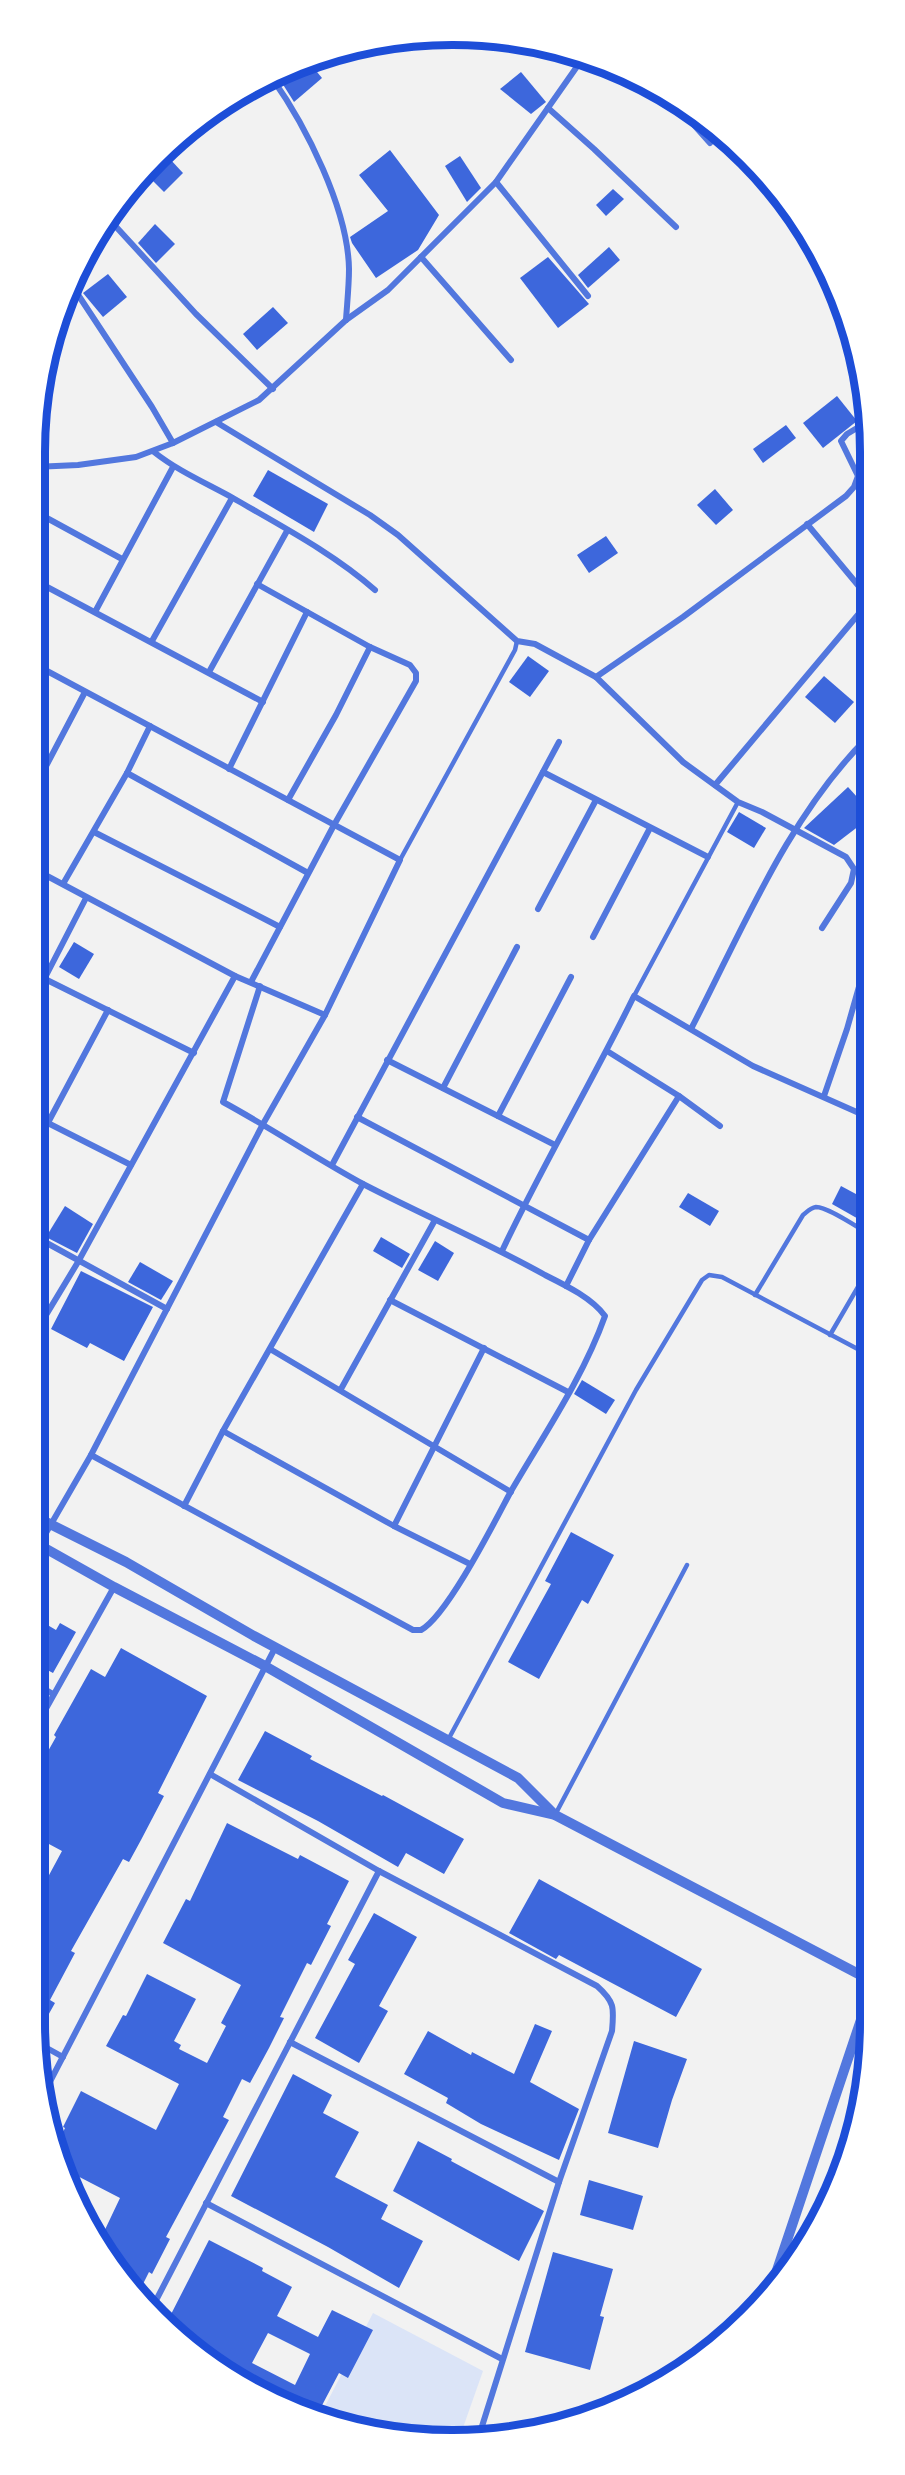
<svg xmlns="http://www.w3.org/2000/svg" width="905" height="2475" viewBox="0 0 905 2475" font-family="'Libre Baskerville',serif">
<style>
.green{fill:#dbe4f7}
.building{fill:#3d67dc;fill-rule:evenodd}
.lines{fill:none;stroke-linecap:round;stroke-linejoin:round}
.service{stroke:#5277de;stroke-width:4.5}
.minor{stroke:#5277de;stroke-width:6}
.tertiary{stroke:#5277de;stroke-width:10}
.rim{fill:none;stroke:#1d4ed8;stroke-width:8}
</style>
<rect width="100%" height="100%" fill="#f2f2f2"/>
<!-- green -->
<polygon class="green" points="373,2313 483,2371 459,2439 398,2437 321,2414"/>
<!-- building -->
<g class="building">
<polygon points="308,61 322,78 294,102 277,75"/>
<polygon points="521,72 546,102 531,114 500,89"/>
<polygon points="390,150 439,215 418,250 376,278 352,243 350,237 388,211 359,175"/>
<polygon points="460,156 481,188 467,202 445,166"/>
<polygon points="169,158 183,173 164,192 150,178"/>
<polygon points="613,189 624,199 606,216 596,205"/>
<polygon points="155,224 175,244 156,263 138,243"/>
<polygon points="609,247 620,260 588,288 578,275"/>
<polygon points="548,257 589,304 558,328 520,278"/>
<polygon points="108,274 127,297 103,317 83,293"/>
<polygon points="273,307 288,323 257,350 243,334"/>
<polygon points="837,396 857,421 823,448 803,423"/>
<polygon points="786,425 796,438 763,463 753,449"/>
<polygon points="268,470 328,504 314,532 253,496"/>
<polygon points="715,489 733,510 716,525 697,505"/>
<polygon points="606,536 618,553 589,573 577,555"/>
<polygon points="528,656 549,671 530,697 509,682"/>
<polygon points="824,676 854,702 835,723 805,697"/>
<polygon points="848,787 868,809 868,819 834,845 804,828"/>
<polygon points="739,812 766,828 754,848 727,832"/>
<polygon points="74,942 94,954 79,979 59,967"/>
<polygon points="841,1186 869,1201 869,1225 832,1204"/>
<polygon points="688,1193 719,1211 710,1226 679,1207"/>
<polygon points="65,1206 93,1224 77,1253 46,1237"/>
<polygon points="381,1237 410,1254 402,1268 373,1251"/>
<polygon points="435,1241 454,1253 438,1281 418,1270"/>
<polygon points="140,1262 173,1281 161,1300 128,1282"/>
<polygon points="81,1271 153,1307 124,1361 90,1343 87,1348 51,1329"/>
<polygon points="582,1380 615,1400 606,1414 574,1394"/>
<polygon points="571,1532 614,1555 588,1604 582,1600 539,1679 508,1662 551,1584 545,1581"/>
<polygon points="34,1617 56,1630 60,1623 76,1632 53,1673 34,1663"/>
<polygon points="121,1648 207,1696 158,1793 164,1796 141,1840 129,1862 123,1859 71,1951 75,1953 50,2000 55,2003 36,2037 34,1870 48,1877 62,1851 34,1836 34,1776 56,1737 54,1735 91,1669 105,1677"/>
<polygon points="265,1731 312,1756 310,1759 345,1777 382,1796 383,1795 464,1839 444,1874 406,1853 398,1867 318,1821 238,1780"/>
<polygon points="227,1823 298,1859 300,1855 349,1881 327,1924 331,1926 311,1965 307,1963 280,2017 284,2018 269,2048 250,2083 242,2079 223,2117 229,2120 166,2237 170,2239 152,2274 149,2272 137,2296 101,2238 120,2198 62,2168 56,2147 65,2128 63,2127 81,2091 156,2130 179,2084 106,2046 123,2015 126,2016 147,1974 196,1999 174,2041 181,2045 179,2049 207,2063 226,2026 221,2023 241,1985 163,1943 186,1899 190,1901"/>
<polygon points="539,1879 702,1969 676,2017 559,1955 556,1959 509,1933"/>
<polygon points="374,1913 417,1937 379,2006 388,2011 359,2063 315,2038 355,1964 348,1960"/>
<polygon points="535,2024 552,2031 530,2082 579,2109 559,2160 481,2124 446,2103 448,2098 404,2074 428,2031 471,2055 472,2052 514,2074"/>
<polygon points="634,2041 687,2059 672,2100 658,2148 608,2133"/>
<polygon points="293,2074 332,2095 323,2113 359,2132 335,2177 388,2205 381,2219 423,2241 399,2288 328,2247 231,2196"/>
<polygon points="418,2141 452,2159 451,2161 544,2211 519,2261 393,2191"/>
<polygon points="589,2180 643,2196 633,2230 580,2215"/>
<path d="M209,2240L263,2268L262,2271L292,2287L277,2316L318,2337L332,2310L373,2330L348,2378L339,2373L318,2413L267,2397L198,2354L166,2324ZM268,2333L310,2354L295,2385L252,2363Z"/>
<polygon points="553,2252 613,2269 600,2316 604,2317 590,2370 525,2352"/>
</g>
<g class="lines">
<!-- service -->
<g class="service">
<polyline points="400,860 515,650 517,641"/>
<polyline points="634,996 738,802"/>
<path d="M755,1295L803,1215C807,1212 810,1208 816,1207C828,1207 857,1227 869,1234"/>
<polyline points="830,1335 869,1268"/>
<polyline points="448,1740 636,1390 702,1280 709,1275 722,1277 869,1355"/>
<polyline points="555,1815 687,1565"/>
</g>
<!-- minor -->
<g class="minor">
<path d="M272,78C306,126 348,209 349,269C349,286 347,304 346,320"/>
<polyline points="669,97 710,143"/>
<polyline points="548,108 594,149 676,227"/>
<polyline points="496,182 588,296"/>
<polyline points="108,218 196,314 273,389"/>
<polyline points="421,257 511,360"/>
<polyline points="71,284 152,407 173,443"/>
<polyline points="216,422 370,515 398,535 517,641 535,644 596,677 683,617 846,496 854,487 858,476 841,441 847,434 867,422"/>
<path d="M154,452C178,471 206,483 233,498C281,526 333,553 375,590"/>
<polyline points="34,467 78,465 136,457 173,443 259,400 346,320 388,290 496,182 583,58"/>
<polyline points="858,476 867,484"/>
<polyline points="34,511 122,559"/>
<polyline points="807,524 867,596"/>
<polyline points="34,580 263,702"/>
<polyline points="95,612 173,467"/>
<polyline points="152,641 232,498"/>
<polyline points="34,664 400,860 325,1015 263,1124 91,1455 39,1545"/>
<polyline points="209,672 287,531"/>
<polyline points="596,677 683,762 738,802 762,812 846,857 854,869 851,883 822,928"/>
<polyline points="229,769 307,612"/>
<polyline points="543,772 708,857"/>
<polyline points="127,773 308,873"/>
<polyline points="715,785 867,604"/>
<polyline points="34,789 85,692"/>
<polyline points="288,800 336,715 370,647"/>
<polyline points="94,832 280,927"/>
<polyline points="34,869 235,976 325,1015"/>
<polyline points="63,884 127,773 150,726"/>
<polyline points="538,909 596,800"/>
<polyline points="593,937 650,828"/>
<polyline points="45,979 194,1053"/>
<polyline points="251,982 334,825 416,681 416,673 410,665 370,647 257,584"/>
<polyline points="34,999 86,898"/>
<path d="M691,1029C742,931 788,816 868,737"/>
<polyline points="607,1051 679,1096 720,1126"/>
<polyline points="387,1060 555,1145"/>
<polyline points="443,1088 517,947"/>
<polyline points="824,1096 847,1029 864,969"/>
<polyline points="34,1116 131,1165"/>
<polyline points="498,1116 571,977"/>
<polyline points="357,1117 589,1240"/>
<polyline points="34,1149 108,1010"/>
<polyline points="332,1165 559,742"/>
<polyline points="34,1236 167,1309"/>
<path d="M502,1251C543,1164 592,1082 634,996L753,1066L868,1117"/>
<polyline points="566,1286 589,1240 679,1096"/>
<polyline points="390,1300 568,1392"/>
<polyline points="34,1335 78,1262 235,976"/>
<polyline points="270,1349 511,1492"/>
<polyline points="341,1389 435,1220"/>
<polyline points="223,1431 394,1526 470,1564"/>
<path d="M91,1455L413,1630H421C447,1616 494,1523 510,1493C543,1436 583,1378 605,1316C592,1298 565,1285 545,1275C486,1242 425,1216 365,1185C317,1159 271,1128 223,1102L260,986"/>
<polyline points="184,1506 223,1431 363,1184"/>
<polyline points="394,1526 484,1348"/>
<polyline points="34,1683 53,1694"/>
<polyline points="34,1730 114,1587"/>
<path d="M210,1774L379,1871L597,1986C615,2002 614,2008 612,2031L559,2182L478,2439"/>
<polyline points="36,2042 63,2057"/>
<polyline points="290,2042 559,2182"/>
<polyline points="42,2097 275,1648"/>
<polyline points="206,2203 502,2359"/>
<polyline points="151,2310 379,1871"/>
</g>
<!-- tertiary -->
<g class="tertiary">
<polyline points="34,1516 126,1562 254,1636 518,1778 555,1815"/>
<polyline points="34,1542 114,1587 265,1666 503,1803 555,1815 870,1980"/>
<polyline points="770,2291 870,1993"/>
</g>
</g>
<!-- crop -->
<path d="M0 0H905V2475H0ZM452 45H453A407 407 0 0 1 860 452V2023A407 407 0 0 1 453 2430H452A407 407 0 0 1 45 2023V452A407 407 0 0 1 452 45Z" fill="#fff" fill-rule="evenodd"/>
<path class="rim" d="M452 45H453A407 407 0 0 1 860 452V2023A407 407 0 0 1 453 2430H452A407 407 0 0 1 45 2023V452A407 407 0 0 1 452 45Z"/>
</svg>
